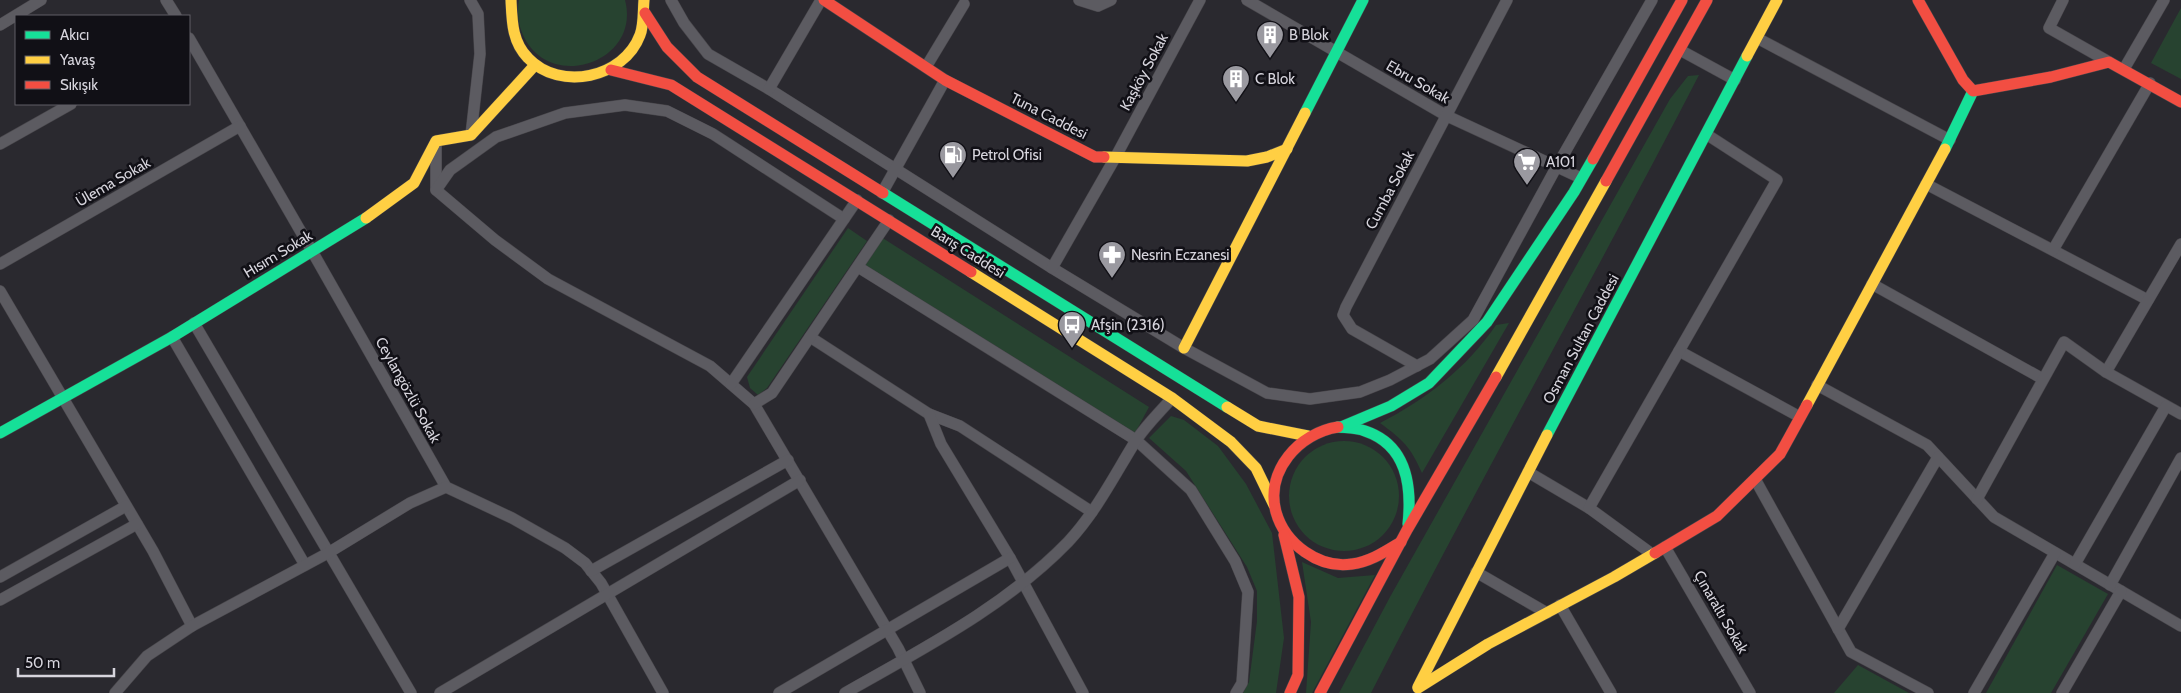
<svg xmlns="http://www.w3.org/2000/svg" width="2181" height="693" viewBox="0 0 2181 693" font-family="Cabin,sans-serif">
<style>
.green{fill:#274330}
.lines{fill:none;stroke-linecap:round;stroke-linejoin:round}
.street-casing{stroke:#47454a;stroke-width:12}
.fast-casing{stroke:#47454a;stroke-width:12}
.slow-casing{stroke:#47454a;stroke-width:12}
.jam-casing{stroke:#47454a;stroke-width:12}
.street{stroke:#5c5b61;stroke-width:11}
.fast{stroke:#16e098;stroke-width:11}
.slow{stroke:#ffcf43;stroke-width:11}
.jam{stroke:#f24e42;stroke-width:11}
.labels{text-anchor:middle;stroke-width:5;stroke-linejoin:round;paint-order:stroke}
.poi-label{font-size:15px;fill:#d7d5dd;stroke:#111016;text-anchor:start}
.street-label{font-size:15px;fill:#d7d5dd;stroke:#111016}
</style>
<rect width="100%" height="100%" fill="#2a292f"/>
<!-- green -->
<g class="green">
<path d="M519,0H625C642,64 544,95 521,30C518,21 517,10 519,0Z"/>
<polygon points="2181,8 2181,79 2151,63"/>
<path d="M1699,75C1592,282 1477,485 1371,693H1339L1390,597L1670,99L1688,76Z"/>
<polygon points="848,228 867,241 767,388 758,395 750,388 747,377"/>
<polygon points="881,237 1149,407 1135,433 863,264"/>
<path d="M1509,323L1422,473C1410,446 1403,440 1380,423C1425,400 1467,368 1496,325Z"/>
<polygon points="1171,416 1184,420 1218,446 1246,484 1272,533 1284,638 1276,693 1243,693 1249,682 1257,621 1257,591 1247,567 1186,471 1149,438"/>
<circle cx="1344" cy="496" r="55"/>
<polygon points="1302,562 1338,578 1375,575 1312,693 1306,693 1311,622"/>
<polygon points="2057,565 2108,594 2051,693 1986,693"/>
<polygon points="1858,665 1909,693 1834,693"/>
</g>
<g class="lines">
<defs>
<g id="street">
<polyline points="166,0 176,16"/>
<polyline points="470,0 478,14 480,54 471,135"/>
<polyline points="671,0 684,23 708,54 769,89 1052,268 1184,348 1267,393 1310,399 1360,392 1390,380 1430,359 1473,320 1557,166 1652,0"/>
<polyline points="1079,0 1098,6 1111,0"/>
<polyline points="1247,0 1447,116 1581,178"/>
<polyline points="2063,0 2049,28 2109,62"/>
<polyline points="0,25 41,0"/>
<polyline points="189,38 312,251 446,487 512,518 565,548 585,563 601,583 663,693"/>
<polyline points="1757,38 1950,140"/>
<polyline points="1680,50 1735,80"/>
<polyline points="926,67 964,4"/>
<polyline points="2124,69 2164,0"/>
<polyline points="769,89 821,0"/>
<polyline points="0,144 71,104"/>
<polyline points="436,145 436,190 495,240 548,279 710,366 754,404 898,648 920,693"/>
<polyline points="1926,184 2148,300"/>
<polyline points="436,190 450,170 496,137 565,113 625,105 667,111 713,134 844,219"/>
<polyline points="882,193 945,80"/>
<polyline points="2053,250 2150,83"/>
<polyline points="0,264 240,126"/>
<polyline points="858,267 1136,440 1191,490 1235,561 1248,592 1242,683 1236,693"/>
<polyline points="1052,268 1115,158 1200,0"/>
<polyline points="1872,284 2043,379"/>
<polyline points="0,291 153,551 192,626"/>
<polyline points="194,323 411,693"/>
<polyline points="172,337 305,565"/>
<polyline points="810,337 929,414 960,426 1092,512"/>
<polyline points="1679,351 1800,417"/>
<polyline points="1417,366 1352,329 1343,315 1346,307 1507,0"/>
<polyline points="2106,372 2181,244"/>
<polyline points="731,384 857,200"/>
<polyline points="1817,385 1927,445 1994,517 2181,626"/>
<polyline points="754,404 772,393 889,220"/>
<polyline points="929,414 941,444 1010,558 1083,693"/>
<polyline points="1528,472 1589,508"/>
<polyline points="1755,479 1851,652 1928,693"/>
<polyline points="1977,499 2064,342 2106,372 2181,414"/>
<polyline points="1665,547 1750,693"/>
<polyline points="1652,554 1589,508 1777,180 1706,134"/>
<polyline points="2075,564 2166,406"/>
<polyline points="591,571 788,460"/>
<polyline points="1476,572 1547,613"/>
<polyline points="0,577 126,506"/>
<polyline points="2110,585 2181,458"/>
<polyline points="0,600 137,524"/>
<polyline points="1560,605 1611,693"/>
<polyline points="1838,629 1938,457"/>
<polyline points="115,693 147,656 192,626 328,553 410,503 446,487"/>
<polyline points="440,693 800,480"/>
<polyline points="779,693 1010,558"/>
<path d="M845,693C922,649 1005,607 1068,542C1096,512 1114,476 1135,442C1145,426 1160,412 1172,398"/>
<polyline points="1974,693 2055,553"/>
<polyline points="2062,693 2121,591"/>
</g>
<g id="fast">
<polyline points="1305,113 1363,0"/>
<polyline points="1945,149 1973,91"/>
<polyline points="883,193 1227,407"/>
<path d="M1338,427C1347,428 1357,428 1365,431C1407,445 1412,486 1408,524"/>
<polyline points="1341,427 1391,406 1429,383 1487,322 1574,192 1593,159"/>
<polyline points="0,433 172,337 366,218"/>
<polyline points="1547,435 1747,56"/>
</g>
<g id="slow">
<path d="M511,0C512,21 512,42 528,58C560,92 624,78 640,35C644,25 643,10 644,0"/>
<polyline points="1747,56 1777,0"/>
<polyline points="1104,157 1247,161 1267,157 1287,149"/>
<polyline points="366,218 414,183 436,141 471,135 535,65"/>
<polyline points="971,272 1172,398 1231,442 1256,468 1274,505"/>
<polyline points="1184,348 1305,113"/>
<polyline points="1496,377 1606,181"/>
<polyline points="1807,405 1945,149"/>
<polyline points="1227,407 1258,426 1308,436"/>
<polyline points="1418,687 1547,435"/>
<polyline points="1418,688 1488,644 1614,577 1655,553"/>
</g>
<g id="jam">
<polyline points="824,0 945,80 1095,157 1104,157"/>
<polyline points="1918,0 1963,80 1973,91 2051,77 2109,62 2181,102"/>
<polyline points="645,13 667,47 697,77 883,193"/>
<polyline points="611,70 671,85 971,272"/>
<polyline points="1593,159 1682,0"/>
<polyline points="1606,181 1707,0"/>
<path d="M1338,427C1299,433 1265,471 1276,512C1285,544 1319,569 1352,564C1370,562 1386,551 1401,542"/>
<polyline points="1284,535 1299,597 1298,675 1290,693"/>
<polyline points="1655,553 1717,516 1780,454 1807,405"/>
<polyline points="1320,693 1407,530 1496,377"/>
</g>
</defs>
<!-- street casing -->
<use href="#street" class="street-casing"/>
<!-- fast casing -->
<use href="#fast" class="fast-casing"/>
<!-- slow casing -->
<use href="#slow" class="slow-casing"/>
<!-- jam casing -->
<use href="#jam" class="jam-casing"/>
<!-- street -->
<use href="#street" class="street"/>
<!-- fast -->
<use href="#fast" class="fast"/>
<!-- slow -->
<use href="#slow" class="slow"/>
<!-- jam -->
<use href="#jam" class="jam"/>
</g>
<!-- icons -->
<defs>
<symbol id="building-pin" viewBox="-11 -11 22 30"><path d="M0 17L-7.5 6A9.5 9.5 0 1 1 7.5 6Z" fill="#9a99a0" stroke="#111016"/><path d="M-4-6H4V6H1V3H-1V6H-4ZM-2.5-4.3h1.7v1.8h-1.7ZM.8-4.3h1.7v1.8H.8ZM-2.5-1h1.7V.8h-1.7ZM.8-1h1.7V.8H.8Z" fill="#fff"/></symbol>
<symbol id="fuel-pin" viewBox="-11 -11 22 30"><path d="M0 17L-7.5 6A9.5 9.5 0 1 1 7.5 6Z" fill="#9a99a0" stroke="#111016"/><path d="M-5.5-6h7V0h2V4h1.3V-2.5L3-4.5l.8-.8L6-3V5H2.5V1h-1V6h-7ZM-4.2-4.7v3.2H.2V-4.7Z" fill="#fff"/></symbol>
<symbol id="supermarket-pin" viewBox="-11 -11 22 30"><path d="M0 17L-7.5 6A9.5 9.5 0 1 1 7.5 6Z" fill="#9a99a0" stroke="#111016"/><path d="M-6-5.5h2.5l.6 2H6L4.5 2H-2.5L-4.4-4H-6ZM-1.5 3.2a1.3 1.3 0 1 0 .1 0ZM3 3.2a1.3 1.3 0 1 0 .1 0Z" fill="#fff"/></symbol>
<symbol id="pharmacy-pin" viewBox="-11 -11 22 30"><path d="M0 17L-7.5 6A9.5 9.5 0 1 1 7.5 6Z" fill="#9a99a0" stroke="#111016"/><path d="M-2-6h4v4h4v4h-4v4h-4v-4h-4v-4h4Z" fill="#fff"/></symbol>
<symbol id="bus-pin" viewBox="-11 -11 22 30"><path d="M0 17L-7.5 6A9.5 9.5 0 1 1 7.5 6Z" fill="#9a99a0" stroke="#111016"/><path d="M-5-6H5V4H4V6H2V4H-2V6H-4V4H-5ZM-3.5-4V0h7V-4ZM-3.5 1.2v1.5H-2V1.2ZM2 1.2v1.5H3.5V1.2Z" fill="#fff"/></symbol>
</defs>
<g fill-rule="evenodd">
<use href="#building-pin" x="1254" y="19" width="32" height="43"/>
<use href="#building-pin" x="1220" y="63" width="32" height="43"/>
<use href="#fuel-pin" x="937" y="139" width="32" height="43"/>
<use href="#supermarket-pin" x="1511" y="146" width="32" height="43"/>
<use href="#pharmacy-pin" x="1096" y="239" width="32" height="43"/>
<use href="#bus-pin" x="1056" y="309" width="32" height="43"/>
</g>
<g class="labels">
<!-- poi labels -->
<g class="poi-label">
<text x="1289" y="40">B Blok</text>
<text x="1255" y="84">C Blok</text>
<text x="972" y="160">Petrol Ofisi</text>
<text x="1546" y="167">A101</text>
<text x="1131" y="260">Nesrin Eczanesi</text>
<text x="1091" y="330">Afşin (2316)</text>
</g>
<!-- street labels -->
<g class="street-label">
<text transform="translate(1144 72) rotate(-62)" y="5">Kaşköy Sokak</text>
<text transform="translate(1418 82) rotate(30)" y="5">Ebru Sokak</text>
<text transform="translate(1049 116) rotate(27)" y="5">Tuna Caddesi</text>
<text transform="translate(113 182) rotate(-30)" y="5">Ülema Sokak</text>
<text transform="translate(1390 190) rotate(-62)" y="5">Cumba Sokak</text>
<text transform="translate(968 252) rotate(32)" y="5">Barış Caddesi</text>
<text transform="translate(278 254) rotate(-31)" y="5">Hısım Sokak</text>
<text transform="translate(1581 339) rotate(-62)" y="5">Osman Sultan Caddesi</text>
<text transform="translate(408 390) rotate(61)" y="5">Ceylangözlü Sokak</text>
<text transform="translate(1721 612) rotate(60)" y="5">Çınaraltı Sokak</text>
</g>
</g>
<!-- legend -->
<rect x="15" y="15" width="175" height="90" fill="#111016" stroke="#605f66"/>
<rect x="25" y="31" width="25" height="8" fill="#16e098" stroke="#605f66"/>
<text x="60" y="40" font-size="15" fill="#d7d5dd">Akıcı</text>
<rect x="25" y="56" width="25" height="8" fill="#ffcf43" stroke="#605f66"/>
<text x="60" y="65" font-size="15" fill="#d7d5dd">Yavaş</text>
<rect x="25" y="81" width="25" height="8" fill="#f24e42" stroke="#605f66"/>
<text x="60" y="90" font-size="15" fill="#d7d5dd">Sıkışık</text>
<!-- scale -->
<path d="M18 668v8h96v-8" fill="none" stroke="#d7d5dd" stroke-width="2.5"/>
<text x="25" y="668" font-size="15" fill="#d7d5dd" stroke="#111016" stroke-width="4" paint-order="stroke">50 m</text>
</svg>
